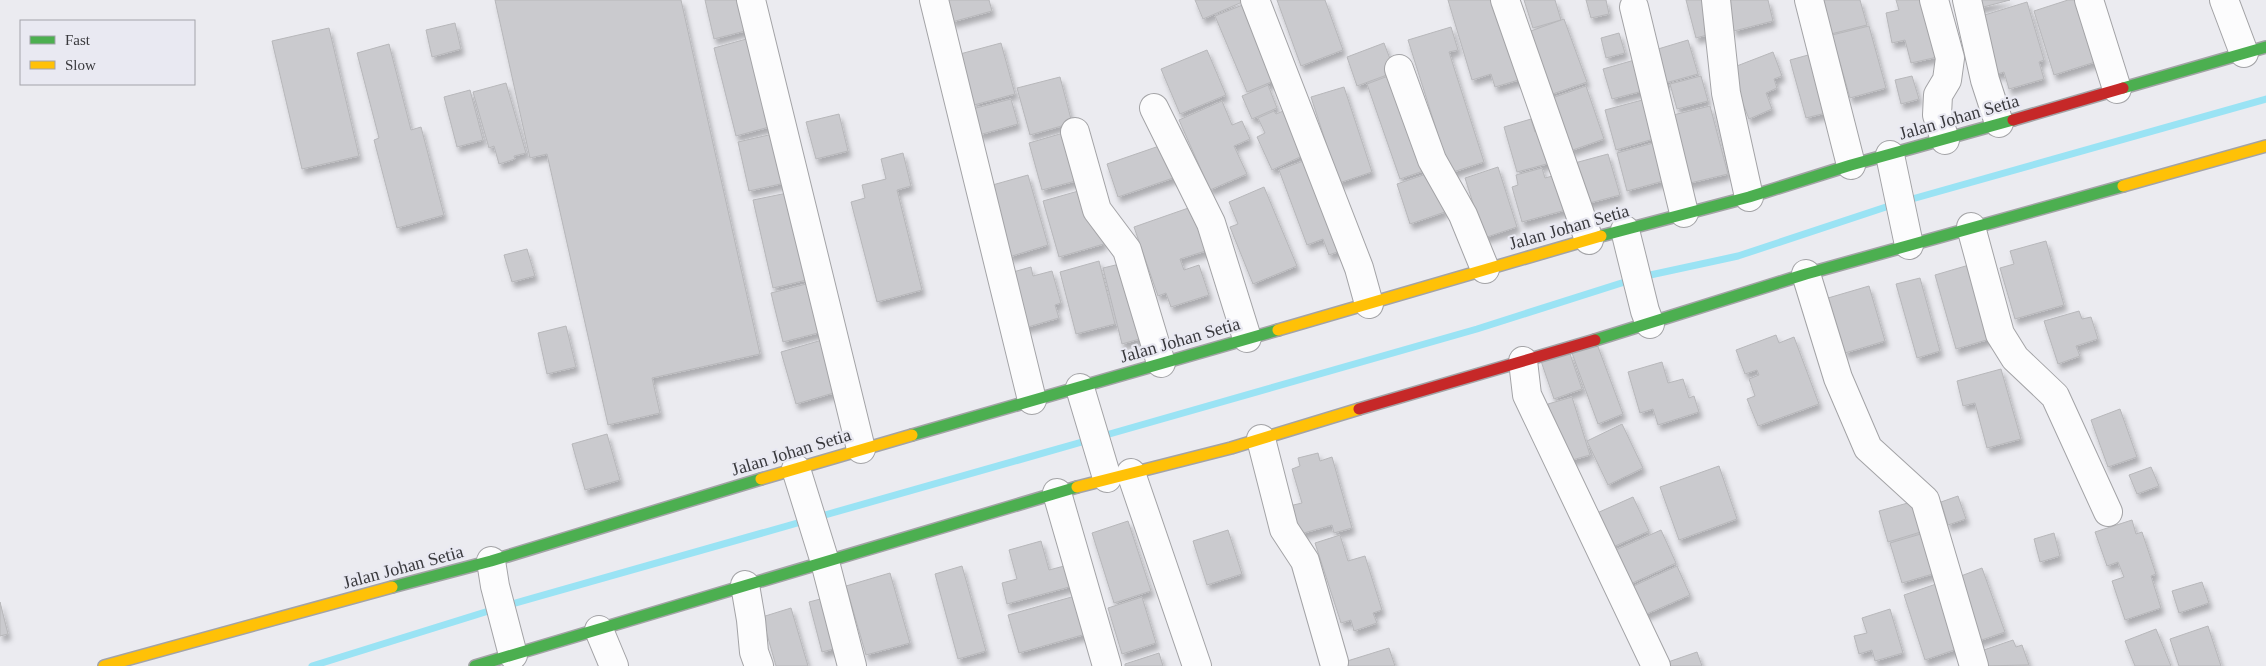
<svg xmlns="http://www.w3.org/2000/svg" width="2266" height="666" viewBox="0 0 2266 666" font-family="'Times New Roman',serif">
<style>
.lines{fill:none;stroke-linecap:round;stroke-linejoin:round}
.stream{stroke:#9ae3f4;stroke-width:7}
.building{fill:#cacace;stroke:#b7b7ba;filter:url(#shadow)}
.street-casing{stroke:#a3a3a6;stroke-width:30}
.fast-casing{stroke:#a3a3a6;stroke-width:14}
.slow-casing{stroke:#a3a3a6;stroke-width:14}
.jam-casing{stroke:#a3a3a6;stroke-width:14}
.street{stroke:#fcfcfd;stroke-width:28}
.fast{stroke:#4caf50;stroke-width:11}
.slow{stroke:#ffc107;stroke-width:11}
.jam{stroke:#c62828;stroke-width:11}
.labels{text-anchor:middle;stroke-width:4.5;stroke-linejoin:round;paint-order:stroke}
.street-label{font-size:18px;fill:#39393d;stroke:#e9e9f2}
</style>
<defs>
<filter id="shadow"><feDropShadow dx="3" dy="5.5" stdDeviation="2.5" flood-color="#0004"/></filter>
</defs>
<rect width="100%" height="100%" fill="#ebebf0"/>
<g class="lines">
<!-- stream -->
<g class="stream">
<polyline points="1905,201 2266,99"/>
<polyline points="1641,277 1738,256 1895,204"/>
<polyline points="1099,437 1477,329 1631,280"/>
<polyline points="818,517 1089,440"/>
<polyline points="505,606 808,520"/>
<polyline points="312,666 495,609"/>
</g>
</g>
<!-- building -->
<g class="building">
<polygon points="495,0 681,0 760,354 652,378 660,413 608,425 547,154 530,158"/>
<polygon points="705,0 746,0 753,29 714,39"/>
<polygon points="945,0 989,0 992,11 952,22"/>
<polygon points="1195,0 1247,0 1203,19"/>
<polygon points="1277,0 1325,0 1343,50 1301,66"/>
<polygon points="1448,0 1499,0 1522,79 1495,87 1491,74 1472,80"/>
<polygon points="1524,0 1555,0 1561,20 1533,28"/>
<polygon points="1586,0 1606,0 1609,14 1591,18"/>
<polygon points="1686,0 1709,0 1718,32 1696,38"/>
<polygon points="1726,0 1768,0 1773,21 1734,31"/>
<polygon points="1822,0 1860,0 1867,25 1831,34"/>
<polygon points="1896,0 1929,0 1942,56 1911,63 1905,40 1892,43 1886,13 1899,10"/>
<polygon points="1974,0 2010,0 1976,9"/>
<polygon points="2068,0 2090,0 2108,58 2054,75 2034,11"/>
<polygon points="1250,2 1281,78 1247,92 1215,16"/>
<polygon points="2027,2 2044,60 2039,62 2044,79 2009,89 2004,72 1995,75 1978,17"/>
<polygon points="1564,19 1587,82 1550,95 1528,32"/>
<polygon points="455,23 461,49 432,57 426,30"/>
<polygon points="1869,26 1886,88 1850,98 1832,35"/>
<polygon points="1451,27 1458,50 1449,52 1484,162 1450,173 1408,40"/>
<polygon points="329,28 359,156 302,169 272,41"/>
<polygon points="1619,33 1625,53 1606,58 1601,38"/>
<polygon points="750,38 773,126 736,136 714,48"/>
<polygon points="1688,40 1698,74 1658,85 1648,52"/>
<polygon points="1001,43 1015,94 974,105 960,54"/>
<polygon points="1384,43 1395,72 1357,86 1347,57"/>
<polygon points="389,44 411,130 421,127 444,215 397,228 374,140 379,138 357,53"/>
<polygon points="1207,50 1226,95 1180,114 1161,69"/>
<polygon points="1773,52 1782,76 1774,79 1777,88 1766,93 1772,109 1749,119 1729,69"/>
<polygon points="1819,52 1834,111 1806,118 1790,60"/>
<polygon points="1638,59 1647,90 1612,99 1603,69"/>
<polygon points="1399,72 1432,168 1400,179 1367,84"/>
<polygon points="1701,76 1708,101 1677,109 1670,84"/>
<polygon points="1912,76 1919,99 1901,104 1895,80"/>
<polygon points="1060,77 1072,123 1030,135 1017,88"/>
<polygon points="506,83 526,153 514,156 515,159 499,164 494,146 489,148 473,92"/>
<polygon points="1268,85 1277,108 1252,119 1242,96"/>
<polygon points="1586,86 1604,139 1570,151 1552,98"/>
<polygon points="1344,87 1372,172 1339,183 1311,97"/>
<polygon points="470,90 483,140 457,147 444,97"/>
<polygon points="1011,99 1018,124 979,135 972,109"/>
<polygon points="1646,99 1657,138 1616,150 1605,110"/>
<polygon points="1222,101 1232,125 1242,121 1250,139 1234,146 1247,174 1210,190 1179,120"/>
<polygon points="1710,106 1728,174 1686,184 1669,116"/>
<polygon points="1293,107 1313,151 1272,170 1257,137 1265,133 1258,118 1274,111 1276,114"/>
<polygon points="839,114 848,151 816,159 806,122"/>
<polygon points="1531,119 1535,132 1545,130 1554,162 1517,172 1504,127"/>
<polygon points="1070,131 1083,179 1042,190 1029,143"/>
<polygon points="773,134 785,183 749,191 738,142"/>
<polygon points="1657,142 1667,180 1627,191 1617,153"/>
<polygon points="1165,144 1176,177 1118,197 1107,164"/>
<polygon points="903,153 911,186 897,190 922,290 877,302 851,202 865,198 862,185 886,179 881,159"/>
<polygon points="1608,154 1620,195 1582,205 1571,164"/>
<polygon points="1314,157 1348,248 1329,255 1323,239 1307,245 1279,170"/>
<polygon points="1498,167 1517,227 1484,238 1465,178"/>
<polygon points="1542,168 1545,178 1556,175 1566,210 1522,222 1512,187 1518,185 1516,175"/>
<polygon points="1432,172 1445,212 1410,224 1397,184"/>
<polygon points="1028,175 1048,245 1009,257 989,186"/>
<polygon points="1264,187 1297,266 1253,284 1230,227 1238,224 1229,202"/>
<polygon points="1082,190 1098,223 1104,244 1059,257 1043,201"/>
<polygon points="792,192 811,279 773,288 753,200"/>
<polygon points="1197,205 1212,249 1180,259 1184,270 1199,265 1209,295 1171,307 1166,293 1158,296 1134,227"/>
<polygon points="2046,241 2064,305 2015,319 2000,268 2014,264 2010,251"/>
<polygon points="527,249 535,276 512,282 504,255"/>
<polygon points="1099,261 1115,324 1076,334 1060,272"/>
<polygon points="1124,263 1143,338 1122,344 1103,268"/>
<polygon points="1969,265 1990,339 1956,349 1935,275"/>
<polygon points="1031,267 1033,276 1052,271 1061,303 1055,305 1059,318 1021,329 1006,274"/>
<polygon points="1920,278 1940,351 1917,358 1896,284"/>
<polygon points="810,283 822,332 783,342 771,293"/>
<polygon points="1869,286 1885,341 1845,353 1828,298"/>
<polygon points="2079,311 2082,319 2091,317 2098,339 2076,346 2080,356 2058,364 2044,321"/>
<polygon points="566,326 576,367 547,374 538,333"/>
<polygon points="1776,335 1779,343 1794,337 1819,404 1758,426 1747,399 1755,396 1749,379 1759,375 1757,370 1745,374 1736,350"/>
<polygon points="822,340 837,392 796,404 781,352"/>
<polygon points="1597,344 1623,414 1598,424 1572,353"/>
<polygon points="1569,351 1582,389 1554,399 1541,361"/>
<polygon points="1662,362 1668,383 1683,379 1689,398 1694,396 1699,412 1658,425 1653,409 1640,413 1628,372"/>
<polygon points="2001,369 2021,439 1987,448 1975,403 1963,406 1957,381"/>
<polygon points="1572,397 1590,455 1565,462 1548,404"/>
<polygon points="2120,409 2137,457 2108,467 2091,420"/>
<polygon points="1622,424 1643,468 1608,485 1587,441"/>
<polygon points="607,434 620,480 585,490 572,444"/>
<polygon points="1318,453 1320,461 1332,457 1352,528 1334,533 1332,525 1297,535 1289,506 1302,503 1292,469 1300,466 1298,458"/>
<polygon points="1719,466 1737,519 1679,540 1660,487"/>
<polygon points="2151,467 2159,486 2137,494 2129,475"/>
<polygon points="1958,496 1966,519 1948,525 1941,502"/>
<polygon points="1633,497 1649,531 1613,547 1597,513"/>
<polygon points="1915,501 1924,531 1888,542 1879,511"/>
<polygon points="2132,520 2136,534 2142,532 2156,574 2151,576 2161,608 2125,620 2112,581 2124,577 2118,562 2107,566 2095,532"/>
<polygon points="1128,521 1151,591 1114,603 1092,533"/>
<polygon points="1228,530 1242,574 1207,585 1193,541"/>
<polygon points="1661,530 1676,563 1624,587 1609,553"/>
<polygon points="1931,531 1943,571 1902,583 1890,543"/>
<polygon points="2054,533 2060,556 2040,562 2034,539"/>
<polygon points="1340,535 1348,561 1365,556 1382,610 1373,613 1377,623 1354,631 1351,620 1341,623 1315,543"/>
<polygon points="1041,541 1049,570 1068,565 1073,586 1007,604 1002,583 1017,579 1009,550"/>
<polygon points="962,566 986,651 958,659 935,574"/>
<polygon points="1677,566 1690,595 1640,617 1627,589"/>
<polygon points="1982,568 2005,632 1976,642 1953,579"/>
<polygon points="890,573 910,643 866,655 846,586"/>
<polygon points="1942,582 1963,647 1925,660 1904,595"/>
<polygon points="2202,582 2209,603 2179,613 2172,591"/>
<polygon points="1075,596 1086,634 1019,653 1008,615"/>
<polygon points="828,597 841,647 822,652 809,602"/>
<polygon points="1142,597 1156,643 1122,654 1108,608"/>
<polygon points="0,602 8,634 0,636"/>
<polygon points="791,608 808,666 776,666 762,617"/>
<polygon points="1890,609 1903,653 1875,661 1872,650 1859,654 1854,636 1867,633 1862,618"/>
<polygon points="2208,626 2221,666 2179,666 2170,639"/>
<polygon points="2156,629 2171,666 2135,666 2125,641"/>
<polygon points="2013,640 2016,647 2022,645 2029,665 1979,666 1975,653"/>
<polygon points="1389,648 1395,666 1345,666 1344,662"/>
<polygon points="1697,652 1702,666 1669,666 1668,662"/>
<polygon points="1159,653 1163,666 1125,666 1125,664"/>
</g>
<g class="lines">
<defs>
<g id="street">
<polyline points="751,0 861,449"/>
<polyline points="934,0 1032,400"/>
<polyline points="1255,0 1359,268 1369,304"/>
<polyline points="1505,0 1589,240"/>
<polyline points="1716,0 1726,93 1749,197"/>
<polyline points="1809,0 1851,165"/>
<polyline points="1934,0 1950,58 1947,80 1938,95 1937,115 1945,140"/>
<polyline points="1967,0 1985,80 1999,123"/>
<polyline points="2089,0 2117,89"/>
<polyline points="2224,0 2244,53"/>
<polyline points="1634,7 1684,213"/>
<polyline points="1399,69 1432,160 1463,215 1485,269"/>
<polyline points="1154,108 1211,223 1247,338"/>
<polyline points="1075,132 1097,210 1127,250 1161,363"/>
<polyline points="1890,155 1909,245"/>
<polyline points="1971,227 2000,334 2015,358 2055,396 2108,512"/>
<polyline points="1625,230 1645,311 1650,324"/>
<polyline points="1806,274 1838,378 1868,448 1925,500 1974,666"/>
<polyline points="1523,361 1527,395 1656,666"/>
<polyline points="1080,388 1107,478"/>
<polyline points="1261,439 1284,529 1305,561 1334,662"/>
<polyline points="796,469 825,562 852,666"/>
<polyline points="1131,473 1197,666"/>
<polyline points="1057,493 1107,666"/>
<polyline points="491,561 495,586 513,655"/>
<polyline points="745,585 751,620 754,652 759,666"/>
<polyline points="599,630 614,666"/>
</g>
<g id="fast">
<polyline points="2123,88 2266,47"/>
<polyline points="1601,236 1749,197 1851,165 2013,120"/>
<polyline points="1595,340 1806,274 2123,186"/>
<polyline points="912,435 1278,330"/>
<polyline points="392,587 491,561 761,479"/>
<polyline points="475,666 1077,487"/>
</g>
<g id="slow">
<polyline points="2123,186 2266,146"/>
<polyline points="1278,330 1601,236"/>
<polyline points="761,479 912,435"/>
<polyline points="1077,487 1231,448 1359,409"/>
<polyline points="104,666 392,587"/>
</g>
<g id="jam">
<polyline points="2013,120 2123,88"/>
<polyline points="1359,409 1595,340"/>
</g>
</defs>
<!-- street casing -->
<use href="#street" class="street-casing"/>
<!-- fast casing -->
<use href="#fast" class="fast-casing"/>
<!-- slow casing -->
<use href="#slow" class="slow-casing"/>
<!-- jam casing -->
<use href="#jam" class="jam-casing"/>
<!-- street -->
<use href="#street" class="street"/>
<!-- fast -->
<use href="#fast" class="fast"/>
<!-- slow -->
<use href="#slow" class="slow"/>
<!-- jam -->
<use href="#jam" class="jam"/>
</g>
<g class="labels">
<!-- street labels -->
<g class="street-label">
<text transform="translate(1959 117) rotate(-16)" y="6">Jalan Johan Setia</text>
<text transform="translate(1569 227) rotate(-16)" y="6">Jalan Johan Setia</text>
<text transform="translate(1180 340) rotate(-16)" y="6">Jalan Johan Setia</text>
<text transform="translate(791 452) rotate(-17)" y="6">Jalan Johan Setia</text>
<text transform="translate(403 567) rotate(-15)" y="6">Jalan Johan Setia</text>
</g>
</g>
<!-- legend -->
<rect x="20" y="20" width="175" height="65" fill="#e9e9f2" stroke="#a3a3aa"/>
<rect x="30" y="36" width="25" height="8" fill="#4caf50" stroke="#a3a3aa"/>
<text x="65" y="45" font-size="15" fill="#39393d">Fast</text>
<rect x="30" y="61" width="25" height="8" fill="#ffc107" stroke="#a3a3aa"/>
<text x="65" y="70" font-size="15" fill="#39393d">Slow</text>
</svg>
